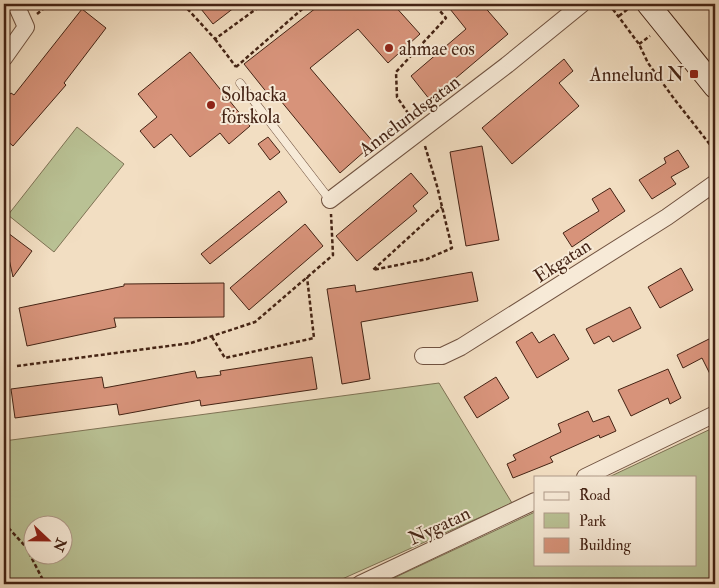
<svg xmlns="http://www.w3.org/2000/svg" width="719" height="588" viewBox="0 0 719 588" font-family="'IM FELL Double Pica',serif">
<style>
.green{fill:#b9c194;stroke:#7e7254;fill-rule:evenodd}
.building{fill:#d7937a;stroke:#442314}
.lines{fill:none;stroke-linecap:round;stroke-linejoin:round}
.lane-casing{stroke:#705240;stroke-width:9}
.street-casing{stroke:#705240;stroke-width:18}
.secondary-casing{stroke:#442314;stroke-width:24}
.path{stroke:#442314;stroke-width:2.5;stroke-dasharray:4 2.5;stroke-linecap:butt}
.lane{stroke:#f7ead7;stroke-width:8}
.street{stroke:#f7ead7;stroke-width:16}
.secondary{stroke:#f7ead7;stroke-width:22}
.poi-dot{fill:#8f2418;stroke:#f7ead7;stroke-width:2}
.labels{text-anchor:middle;stroke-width:4;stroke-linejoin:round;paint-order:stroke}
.poi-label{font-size:19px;fill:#442314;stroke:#f7ead7;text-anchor:start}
.street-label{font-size:19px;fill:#442314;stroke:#f7ead7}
</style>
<rect width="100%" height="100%" fill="#f2dec2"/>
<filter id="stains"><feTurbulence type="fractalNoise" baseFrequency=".004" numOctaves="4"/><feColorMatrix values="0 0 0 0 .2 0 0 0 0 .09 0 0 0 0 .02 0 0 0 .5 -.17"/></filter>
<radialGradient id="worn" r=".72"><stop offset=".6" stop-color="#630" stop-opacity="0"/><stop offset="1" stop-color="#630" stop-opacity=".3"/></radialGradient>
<!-- green -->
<g class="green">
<polygon points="77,127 124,164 54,252 8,215"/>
<path d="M439,383L512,503L331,584H4V441ZM32,526H62V556H32Z"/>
<polygon points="715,427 715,584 381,584 535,512 535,564 695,564 695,477 609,477"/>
</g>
<!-- building -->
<g class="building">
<polygon points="197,4 239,4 213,24"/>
<polygon points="321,4 393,4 420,34 388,63 358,29 310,68 374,143 340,173 276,95 272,99 244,64"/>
<polygon points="446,4 482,4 508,34 430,100 411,76 466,29"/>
<polygon points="82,9 106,28 64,83 66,85 13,146 4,138 4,101 11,93 14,95"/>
<polygon points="190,52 250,126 229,144 220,133 190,157 171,134 154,148 140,131 157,117 138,94"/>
<polygon points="564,59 573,71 559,83 579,106 512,164 482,128"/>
<polygon points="268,137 280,152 270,160 258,144"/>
<polygon points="482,146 499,240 466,246 450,152"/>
<polygon points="678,150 689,167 671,177 676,184 652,199 639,180 666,163 664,158"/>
<polygon points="411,173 428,193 413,206 417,211 357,261 336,236"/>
<polygon points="610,188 625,211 572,247 563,233 599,211 592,199"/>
<polygon points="279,191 287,202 210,264 201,254"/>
<polygon points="305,224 323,246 249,310 230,288"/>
<polygon points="4,230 32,251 13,277 9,259 4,260"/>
<polygon points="681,268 693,290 660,308 648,287"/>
<polygon points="472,272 478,301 361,322 370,379 342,384 327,289 355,285 356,292"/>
<polygon points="224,283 224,317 114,318 116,327 27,346 19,308 124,286 124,284"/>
<polygon points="630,307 641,328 613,342 609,336 594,344 586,329"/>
<polygon points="532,332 539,343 554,334 569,359 537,378 516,342"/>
<polygon points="715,336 715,384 702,358 683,368 677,355"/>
<polygon points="312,357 317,389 201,406 200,400 119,415 117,404 15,418 11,389 102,377 104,388 195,371 197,378 221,375 220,371"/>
<polygon points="668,369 681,398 670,404 668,398 631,416 618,390"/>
<polygon points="496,377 509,398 477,418 464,397"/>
<polygon points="588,411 593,422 609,416 616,431 600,438 599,435 550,457 553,462 513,478 507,464 516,460 513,455 561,432 558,424"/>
</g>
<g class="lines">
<defs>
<polyline id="lane" points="240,83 330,200"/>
<g id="street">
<polyline points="4,58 26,27 17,7 12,4"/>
<polyline points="330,200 507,65 582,4"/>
<polyline points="423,356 442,356 461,347 667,217 715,183"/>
<polyline points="585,477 715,414"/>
<polyline points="360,584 535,501"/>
</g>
<polyline id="secondary" points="648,4 715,87"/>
</defs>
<!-- lane casing -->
<use href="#lane" class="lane-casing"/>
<!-- street casing -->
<use href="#street" class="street-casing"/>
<!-- secondary casing -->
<use href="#secondary" class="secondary-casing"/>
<!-- path -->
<g class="path">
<polyline points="183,4 215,39 263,4"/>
<polyline points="609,4 639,44 648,63 675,100 715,151"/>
<polyline points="37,14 49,4"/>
<polyline points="619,16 629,8"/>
<polyline points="215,39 236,67"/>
<polyline points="639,44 650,36"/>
<polyline points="236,67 308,4"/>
<polyline points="412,119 397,97 396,72 446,18 434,4"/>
<polyline points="425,146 437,186 452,248 427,259 373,270 442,207"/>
<polyline points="212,337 225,358 314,338 307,277"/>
<polyline points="17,366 191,343 255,322 333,255 331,214"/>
<polyline points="4,523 26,547 45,584"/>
</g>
<!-- lane -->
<use href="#lane" class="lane"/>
<!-- street -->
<use href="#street" class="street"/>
<!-- secondary -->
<use href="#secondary" class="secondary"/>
</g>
<!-- markers -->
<g class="poi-dot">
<circle cx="389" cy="48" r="5"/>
<rect x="689" y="69" width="10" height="10" rx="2.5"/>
<circle cx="211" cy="105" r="5"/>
</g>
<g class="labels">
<!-- poi labels -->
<g class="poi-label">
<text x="399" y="55">ahmae eos</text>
<text x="684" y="81" text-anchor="end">Annelund N</text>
<text x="221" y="101">Solbacka<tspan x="221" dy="22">förskola</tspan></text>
</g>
<!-- street labels -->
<g class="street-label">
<text transform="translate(409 115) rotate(-37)" y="7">Annelundsgatan</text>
<text transform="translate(562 260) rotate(-33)" y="7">Ekgatan</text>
<text transform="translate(439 525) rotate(-25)" y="7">Nygatan</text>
</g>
</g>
<!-- margin -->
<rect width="719" height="588" fill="none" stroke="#f2dec2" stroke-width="20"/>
<rect x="5" y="5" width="709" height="578" fill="none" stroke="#442314" stroke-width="2.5"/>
<rect x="10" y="10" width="699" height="568" fill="none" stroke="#442314"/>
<!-- legend -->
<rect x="534" y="476" width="162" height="90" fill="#f7ead7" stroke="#af9a89"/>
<rect x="544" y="492" width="25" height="8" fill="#f7ead7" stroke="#af9a89"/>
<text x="579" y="500" font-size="15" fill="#442314">Road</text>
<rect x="544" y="513" width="25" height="15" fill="#b9c194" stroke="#af9a89"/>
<text x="579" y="526" font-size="15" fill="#442314">Park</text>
<rect x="544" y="538" width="25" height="15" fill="#d7937a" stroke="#af9a89"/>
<text x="579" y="550" font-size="15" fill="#442314">Building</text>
<!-- north arrow -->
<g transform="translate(48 540) rotate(112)"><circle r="24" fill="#f7ead7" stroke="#af9a89"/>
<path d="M0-4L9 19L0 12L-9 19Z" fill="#8f2418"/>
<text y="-8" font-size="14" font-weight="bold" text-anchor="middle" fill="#442314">N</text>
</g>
<rect width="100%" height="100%" filter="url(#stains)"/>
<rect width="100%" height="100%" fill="url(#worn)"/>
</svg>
